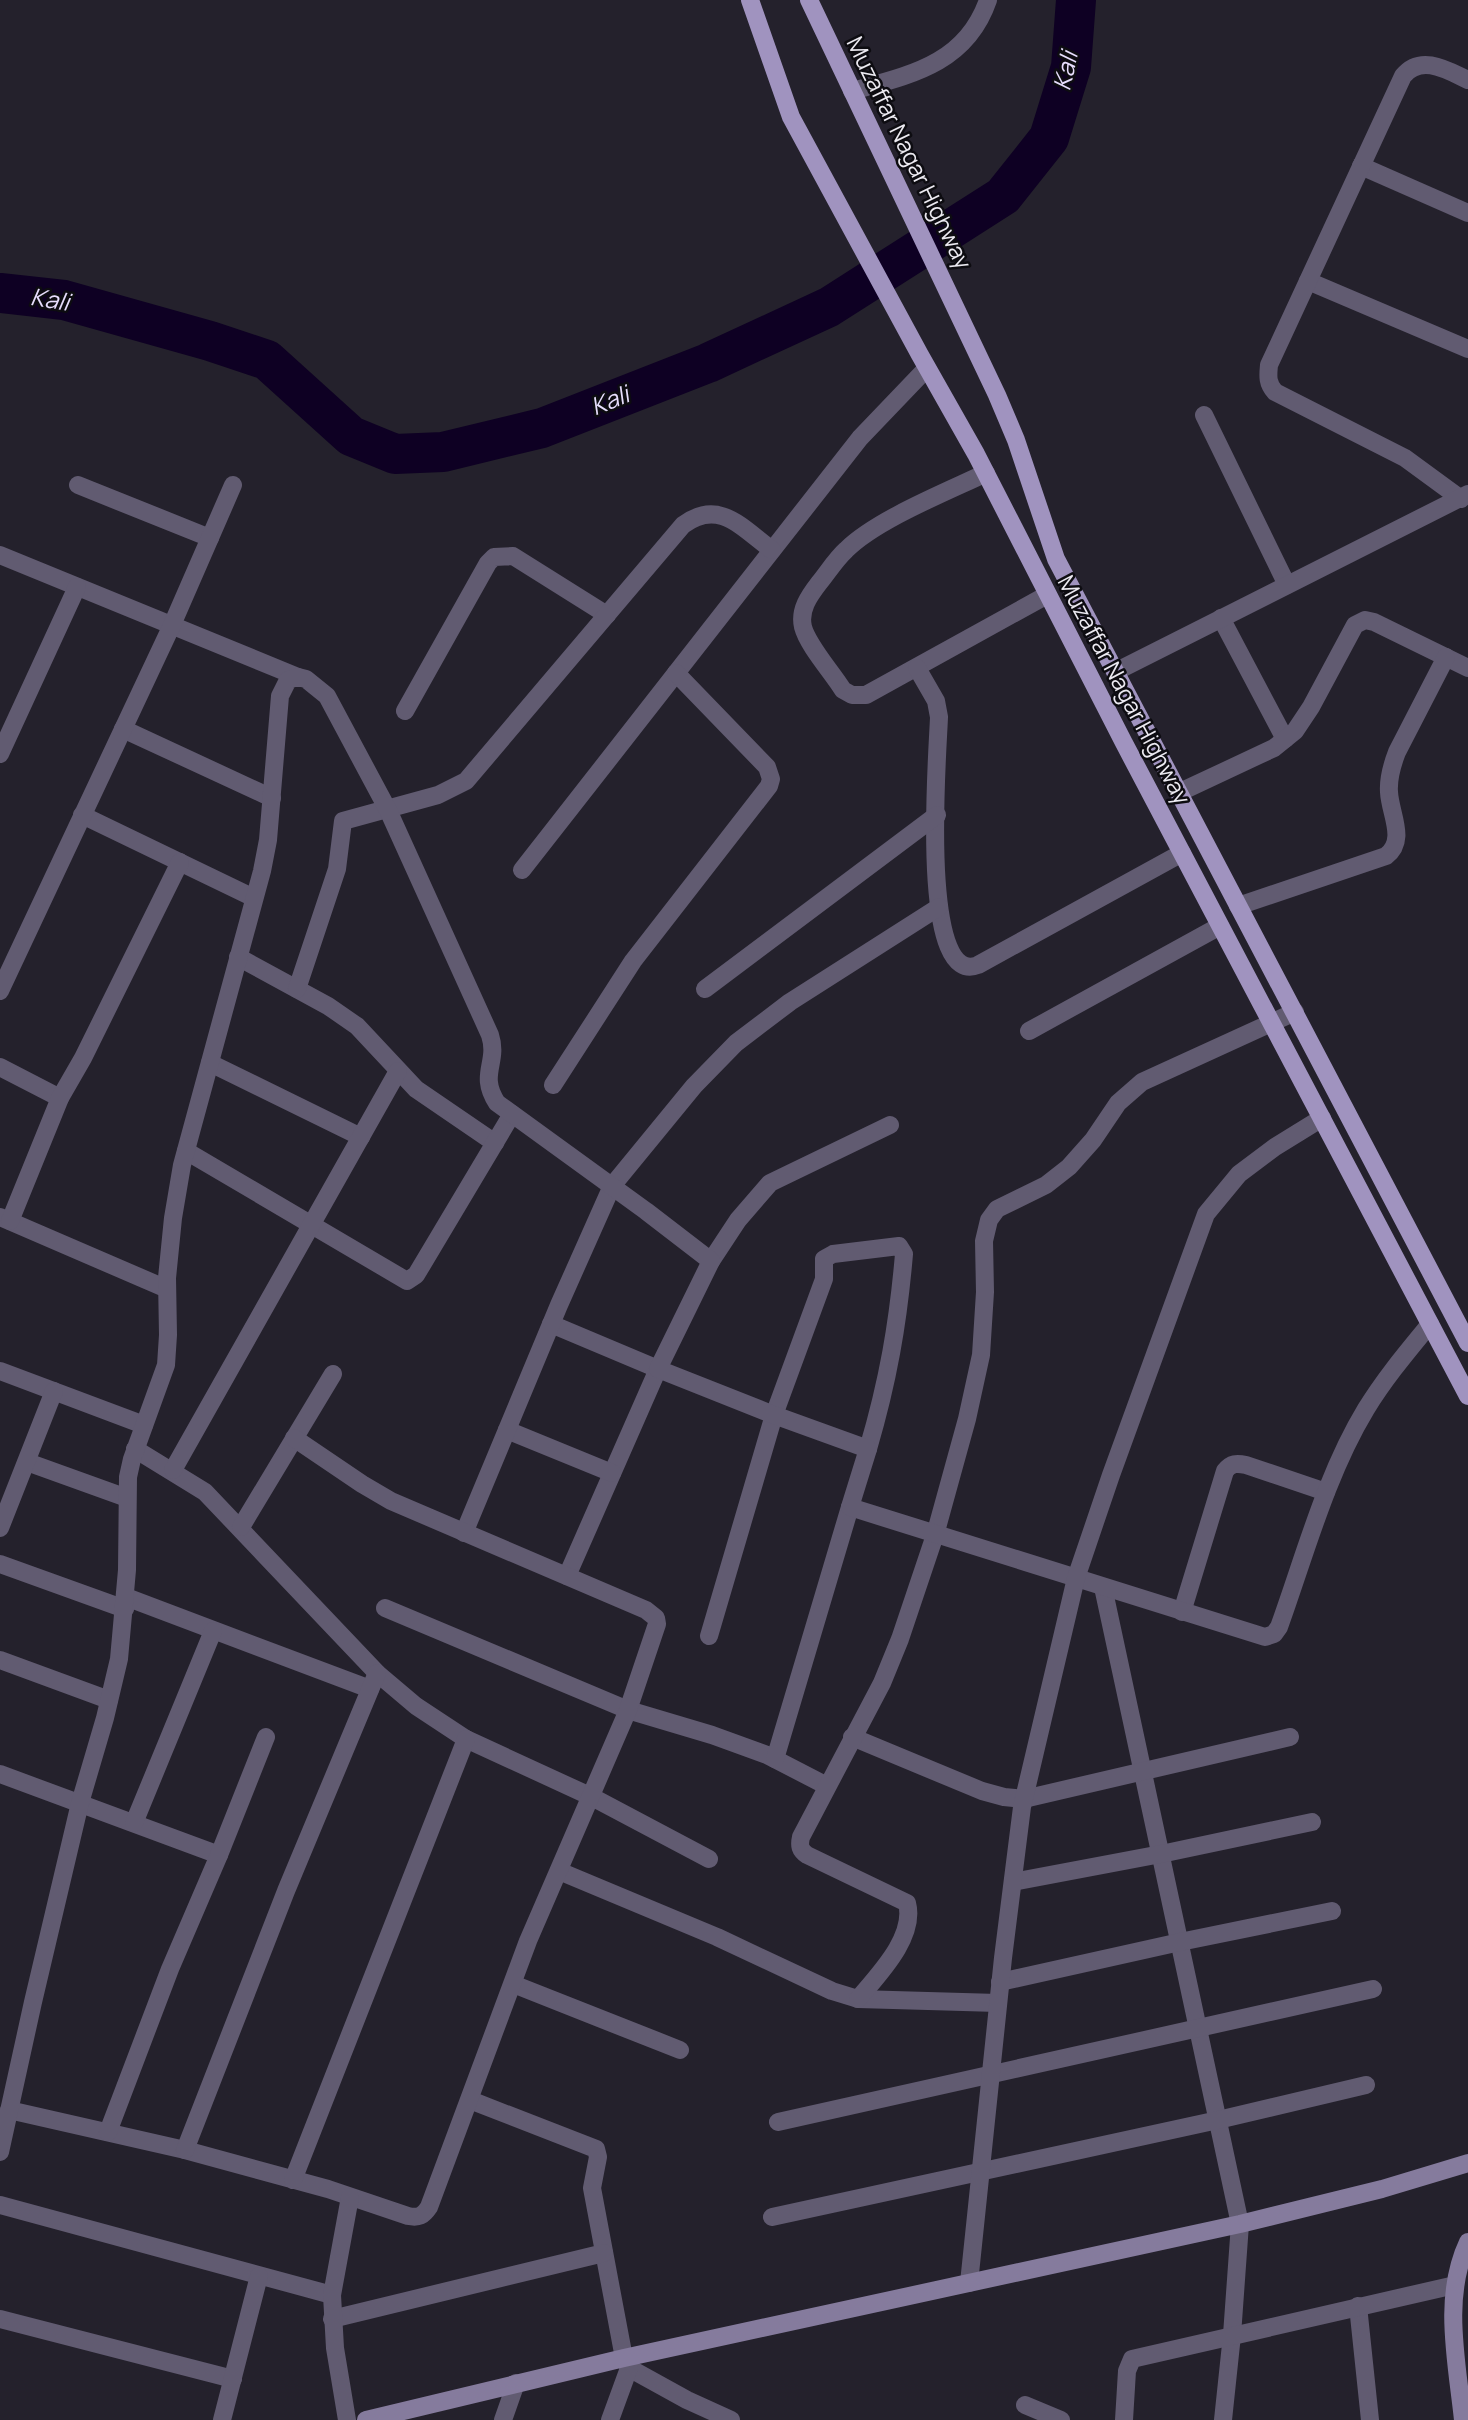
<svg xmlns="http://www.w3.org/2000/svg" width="1468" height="2420" viewBox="0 0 1468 2420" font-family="Manrope,sans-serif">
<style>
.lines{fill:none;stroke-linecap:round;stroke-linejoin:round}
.river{stroke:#0e0023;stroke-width:40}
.street{stroke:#615b71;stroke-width:18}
.secondary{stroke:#857b9d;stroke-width:18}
.primary{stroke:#a093bf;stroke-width:18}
.labels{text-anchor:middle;stroke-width:5;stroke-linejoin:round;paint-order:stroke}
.street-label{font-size:23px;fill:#eceaf1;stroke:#0d0c11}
.water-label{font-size:24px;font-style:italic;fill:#e7defd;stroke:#0d0c11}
</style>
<rect width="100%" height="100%" fill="#24212c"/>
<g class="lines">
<!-- river -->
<polyline class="river" points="0,293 64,300 210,341 267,360 351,436 395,454 443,452 542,428 708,363 829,307 1003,196 1049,138 1071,67 1076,0"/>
<!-- street -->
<g class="street">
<path d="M852,91C910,75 966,64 988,0"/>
<polyline points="1361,166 1468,213"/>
<polyline points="1308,281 1468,349"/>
<polyline points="1204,415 1287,585"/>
<path d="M986,473C946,492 876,520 846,550C836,559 828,572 819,583C809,596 799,610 803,627C808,646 832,672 843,690L852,695H866L1047,595"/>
<polyline points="78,485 210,538"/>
<path d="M1461,499L1405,458L1275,392C1267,383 1268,376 1269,365L1403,76C1421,54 1447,70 1468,80"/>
<polyline points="0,555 298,677"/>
<polyline points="1221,618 1285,739"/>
<path d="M917,668L936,701L939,717C938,749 918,989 978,965L1182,853"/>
<polyline points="1115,672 1468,494"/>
<polyline points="405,711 488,563 494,557 513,556 607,615"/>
<polyline points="123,729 272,798"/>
<polyline points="0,754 77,587"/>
<polyline points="1178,793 1274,748 1295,731 1311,707 1355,625 1365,620 1374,622 1468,668"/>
<polyline points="82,815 254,898"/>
<polyline points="522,870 860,438 927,368"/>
<path d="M1238,906L1386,856C1407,840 1390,814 1389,792C1388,778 1392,765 1397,752L1446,657"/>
<polyline points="238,957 328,1006 357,1026 416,1089 495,1143"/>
<path d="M297,989L337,869L343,821L438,795L466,781L683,525C719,498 742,528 772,550"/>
<polyline points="705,989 937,815"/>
<polyline points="0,991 172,625 233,485"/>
<polyline points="1029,1031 1220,926"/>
<polyline points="210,1063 361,1137"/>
<polyline points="0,1067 60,1098"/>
<polyline points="553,1085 633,961 769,786 771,779 767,767 676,673"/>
<polyline points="186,1151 407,1281 416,1275 512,1114"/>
<polyline points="0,1217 167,1289"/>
<polyline points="10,1221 60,1098 83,1058 180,862"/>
<polyline points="711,1261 738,1220 770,1183 890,1125"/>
<polyline points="551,1324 658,1369 567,1576"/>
<polyline points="0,1371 144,1425"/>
<polyline points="507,1430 612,1473"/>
<polyline points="135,1449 205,1492 377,1673 416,1706 466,1739 592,1797 709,1859"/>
<polyline points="27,1462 127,1498"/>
<polyline points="173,1470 398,1071"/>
<polyline points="241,1527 333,1374"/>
<polyline points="0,1528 54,1391"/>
<polyline points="464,1533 559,1305 612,1186 694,1086 736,1043 790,1002 939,907"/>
<polyline points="0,1564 125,1609"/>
<polyline points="1103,1587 1240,2224 1232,2335 1223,2420"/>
<polyline points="126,1597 370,1689"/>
<polyline points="385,1608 628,1710 712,1735 767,1755 827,1786"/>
<path d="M1182,1612L1225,1471C1231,1463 1237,1463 1246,1465L1326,1492"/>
<path d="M709,1636L774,1415L824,1279V1259L833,1254L899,1246L904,1254C898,1324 888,1381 868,1449"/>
<polyline points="0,1660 109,1700"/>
<polyline points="852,1737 982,1791 1004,1797 1024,1799 1290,1737"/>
<polyline points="775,1759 850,1507"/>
<polyline points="0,1774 219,1855"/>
<polyline points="134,1823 213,1631"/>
<polyline points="559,1871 717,1937 832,1991 858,1999 998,2003"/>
<polyline points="1013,1882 1161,1854 1312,1822"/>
<polyline points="1000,1982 1180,1942 1332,1911"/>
<polyline points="513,1984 680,2050"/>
<path d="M858,1999C878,1975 916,1937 907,1903L807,1855C800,1850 799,1846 801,1837L882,1683L900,1639L935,1535L967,1419L981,1355L985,1292L984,1241L989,1220L997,1209L1046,1185L1069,1167L1093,1140L1118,1103L1142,1082L1295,1012"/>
<polyline points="470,2100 596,2149 598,2157 592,2188 624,2358 629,2368 687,2400 731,2420"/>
<path d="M9,2110L185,2150L328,2189L408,2216C419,2218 423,2216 429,2207L528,1941L628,1710L657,1624L656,1618L646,1610L391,1501L362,1484L294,1438"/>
<polyline points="778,2122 1373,1989"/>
<polyline points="108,2132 170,1969 219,1855 266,1737"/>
<polyline points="185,2150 286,1891 377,1673"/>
<path d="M0,2152L33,2002L80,1803L105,1718L119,1659L127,1570L128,1477L132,1459L166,1365L168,1335L167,1278L173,1218L182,1165L262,871L268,840L280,696L288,680L298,677L306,679L327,696L388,810L490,1035C499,1063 478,1074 497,1103L646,1211L711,1261L658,1369L774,1415L868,1449L850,1507L1265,1637L1274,1634L1279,1627C1305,1555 1326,1475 1366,1409C1385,1378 1407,1352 1430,1324"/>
<polyline points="293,2180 466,1739"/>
<polyline points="0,2205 332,2295"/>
<polyline points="772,2217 1218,2120 1366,2085"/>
<polyline points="969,2283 1003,1958 1022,1807 1076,1578 1111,1475 1206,1214 1239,1174 1275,1147 1322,1118"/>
<polyline points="1358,2306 1370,2420"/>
<polyline points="0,2319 233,2379"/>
<polyline points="332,2319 604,2253"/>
<polyline points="1025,2405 1061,2420"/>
<polyline points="222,2420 259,2276"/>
<polyline points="347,2420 335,2348 332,2295 350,2197"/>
<polyline points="503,2420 516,2383"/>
<polyline points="610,2420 629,2368"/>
<polyline points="1124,2420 1127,2371 1132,2359 1455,2285"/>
</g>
<!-- secondary -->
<g class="secondary">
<polyline points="366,2420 624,2358 1240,2224 1382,2189 1468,2163"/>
<path d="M1463,2420C1457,2362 1442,2297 1468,2242"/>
</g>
<!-- primary -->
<g class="primary">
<polyline points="750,0 791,117 920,355 976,454 1124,743 1468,1396"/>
<polyline points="809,0 997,395 1016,440 1056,559 1468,1343"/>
</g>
</g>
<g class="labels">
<!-- street labels -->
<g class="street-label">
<text transform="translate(909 153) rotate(64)" y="8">Muzaffar Nagar Highway</text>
<text transform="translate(1124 690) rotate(62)" y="8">Muzaffar Nagar Highway</text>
</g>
<!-- water labels -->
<g class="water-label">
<text transform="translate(1066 71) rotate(-78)" y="8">Kali</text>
<text transform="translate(50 300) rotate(9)" y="8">Kali</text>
<text transform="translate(610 401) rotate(-22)" y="8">Kali</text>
</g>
</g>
</svg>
